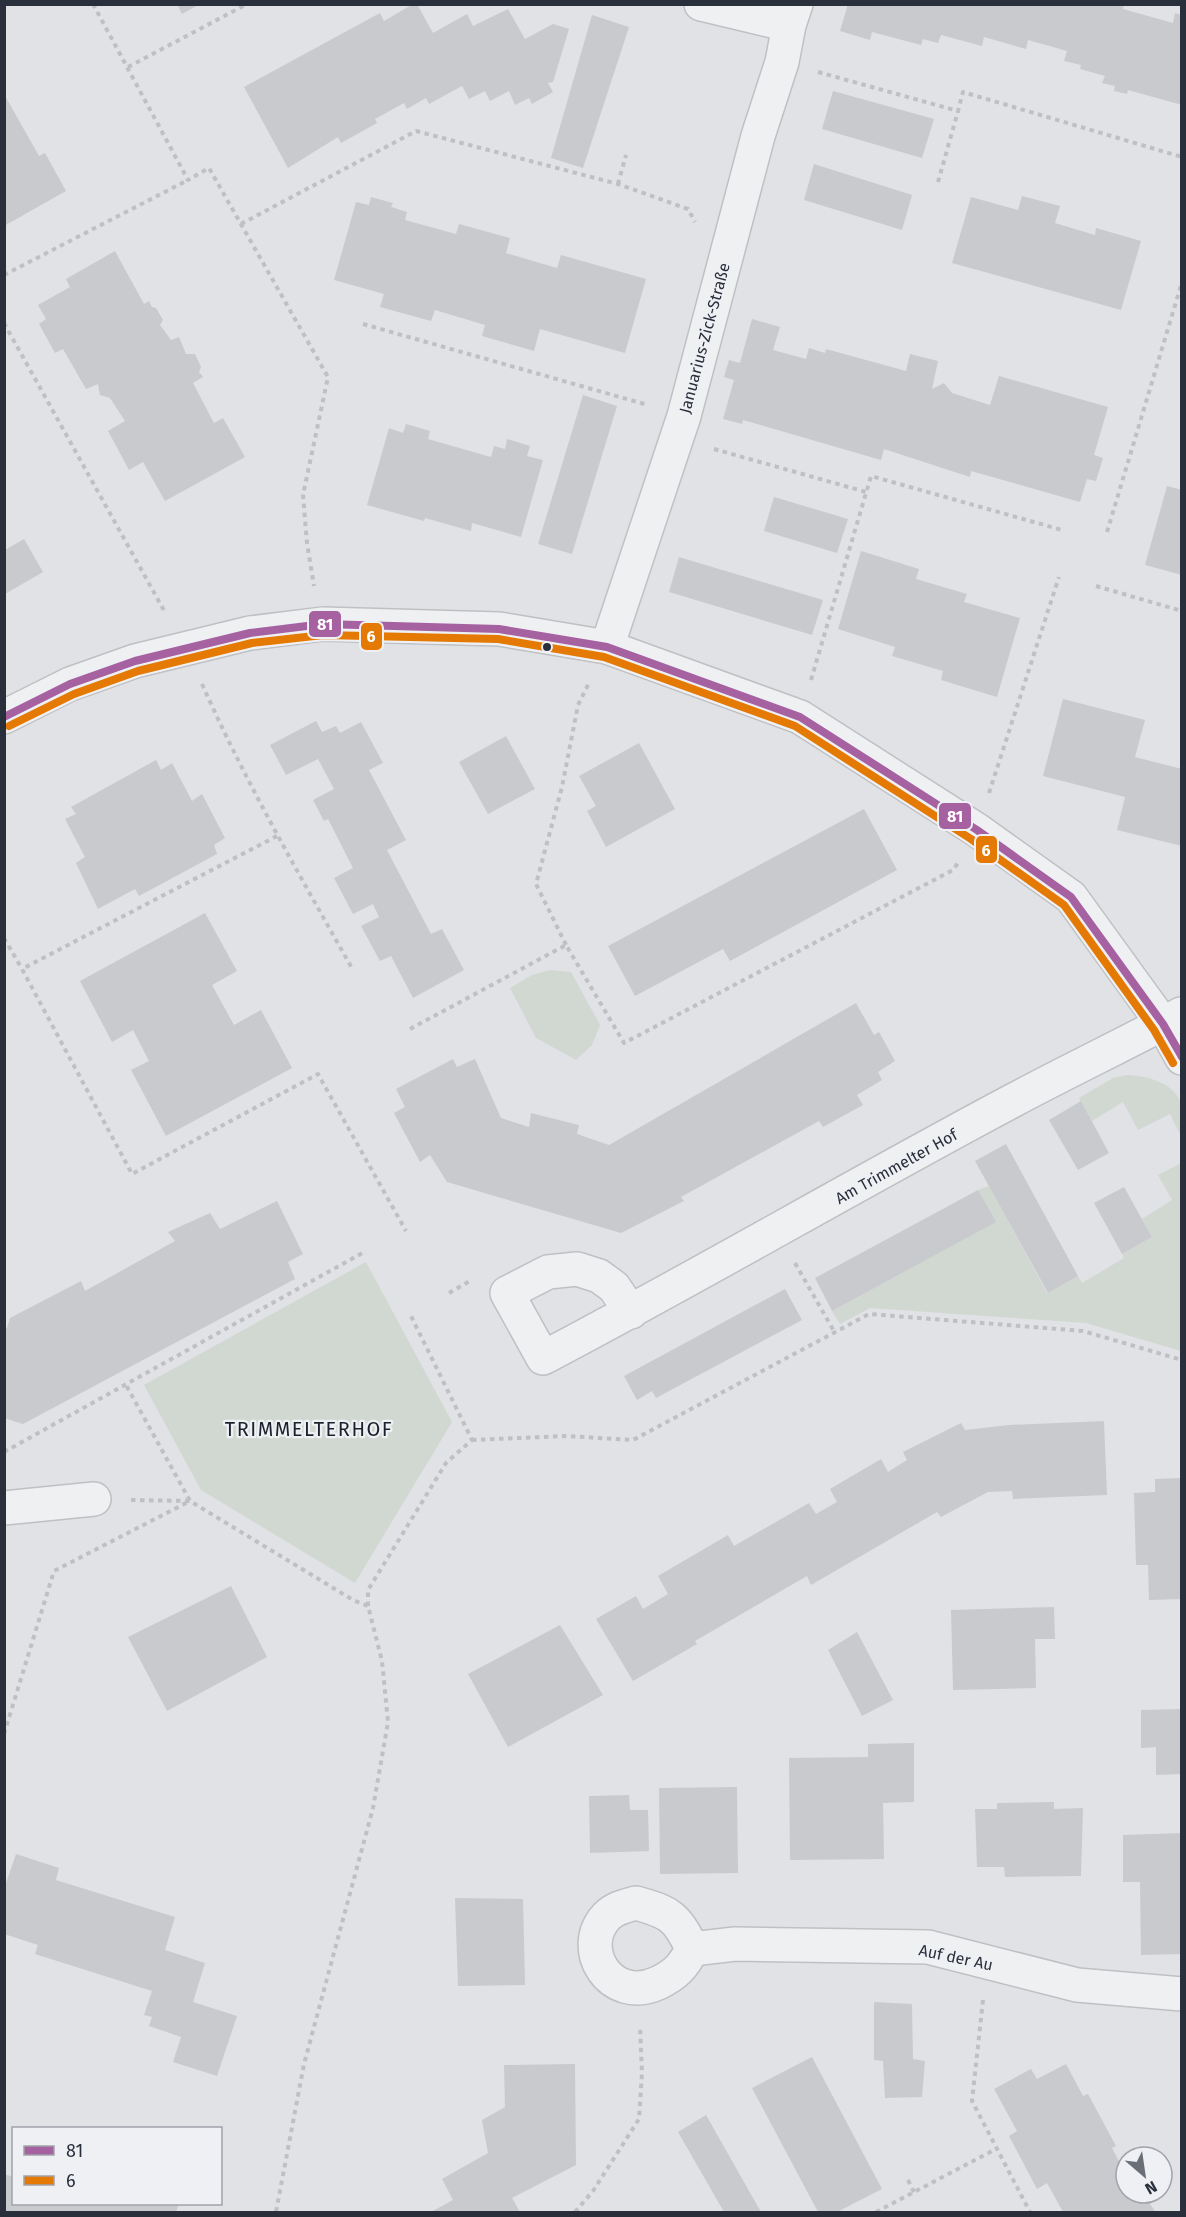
<svg xmlns="http://www.w3.org/2000/svg" width="1186" height="2217" viewBox="0 0 1186 2217" font-family="'Fira Sans',sans-serif">
<style>
.green{fill:#d1d8d1}
.building{fill:#c9cacd}
.lines{fill:none;stroke-linecap:round;stroke-linejoin:round}
.minor-casing{stroke:#bfc0c3;stroke-width:36}
.path{stroke:#bfc0c4;stroke-width:4;stroke-dasharray:4.5 4.5;stroke-linecap:butt}
.minor{stroke:#eff0f2;stroke-width:33}
.bus-1-casing{stroke:#eef0f4;stroke-width:12}
.bus-2-casing{stroke:#eef0f4;stroke-width:12}
.bus-1{stroke:#a661a1;stroke-width:8}
.bus-2{stroke:#e47903;stroke-width:8}
.bus-dot{fill:#2a2f3c;stroke:#eef0f4;stroke-width:2}
.labels{text-anchor:middle;stroke-width:4.5;stroke-linejoin:round;paint-order:stroke}
.street-label{font-size:16px;fill:#2a2f3c;stroke:#eef0f4}
.quarter-label{font-size:20px;letter-spacing:1.5px;fill:#1c212d;stroke:#eef0f4}
.line-badge{stroke:#eef0f4;stroke-width:2}
.badge-label{font-size:16px;text-anchor:middle;font-weight:bold;fill:#fff}
</style>
<rect width="100%" height="100%" fill="#e0e2e5"/>
<!-- green -->
<g class="green">
<polygon points="550,970 571,972 600,1025 592,1045 576,1060 536,1038 510,988 532,975"/>
<path d="M1127,1075C1148,1076 1177,1083 1182,1107C1183,1116 1182,1127 1181,1136L1170,1114L1138,1130L1123,1102L1092,1121L1079,1098L1113,1078Z"/>
<polygon points="1181,1163 1181,1351 1086,1323 870,1308 840,1324 832,1311 995,1222 978,1190 989,1186 1047,1293 1078,1276 1082,1283 1124,1258 1122,1254 1152,1237 1142,1219 1172,1200 1158,1175"/>
<polygon points="366,1262 452,1422 355,1583 201,1490 144,1385"/>
</g>
<!-- building -->
<g class="building">
<polygon points="177,4 200,4 182,14"/>
<polygon points="413,4 417,4 433,33 467,14 473,26 508,9 525,39 553,24 569,29 553,82 548,83 553,92 532,104 529,98 515,105 509,91 490,101 485,91 469,99 462,86 429,104 426,98 407,109 404,103 375,119 377,123 341,143 338,137 288,168 244,87 380,13 384,21"/>
<polygon points="848,4 1124,4 1123,9 1173,23 1175,13 1182,15 1182,105 1128,90 1127,94 1114,91 1115,86 1102,83 1105,76 1080,69 1081,65 1064,61 1067,51 1028,40 1026,49 984,37 982,46 941,35 938,43 923,39 921,45 872,32 870,40 840,31"/>
<polygon points="592,15 629,27 583,168 551,158"/>
<polygon points="833,91 934,119 922,158 822,129"/>
<polygon points="4,94 39,156 45,153 66,191 4,226"/>
<polygon points="814,164 912,195 902,230 804,200"/>
<polygon points="1022,196 1060,206 1055,223 1095,235 1096,228 1141,241 1121,310 952,263 971,197 1018,210"/>
<polygon points="371,197 393,203 391,207 407,212 405,220 456,234 459,224 510,238 506,253 557,268 561,255 646,279 625,353 540,329 534,351 482,336 485,325 435,310 431,321 380,307 384,294 334,280 356,202 369,205"/>
<polygon points="115,251 144,304 149,301 152,307 156,308 163,320 160,325 171,340 179,337 186,354 195,354 201,367 199,372 203,377 193,383 214,423 223,418 245,457 165,501 143,462 129,470 108,431 125,421 110,398 100,395 98,384 86,389 63,349 55,353 39,324 46,319 38,305 70,287 66,279"/>
<polygon points="752,319 780,327 773,350 806,359 809,348 825,353 826,349 906,371 910,354 938,361 932,389 944,383 952,393 990,405 999,376 1108,407 1094,455 1103,458 1096,481 1087,479 1080,502 971,471 970,477 884,449 881,460 743,420 742,424 723,419 734,380 724,377 729,360 740,363"/>
<polygon points="583,395 617,406 572,554 538,544"/>
<polygon points="406,424 430,431 428,439 491,457 494,446 505,449 507,439 530,446 527,456 543,460 521,537 472,523 471,531 425,518 424,521 367,505 389,428 403,433"/>
<polygon points="1167,486 1182,490 1182,575 1145,565"/>
<polygon points="774,497 848,519 837,553 764,531"/>
<polygon points="24,539 43,572 5,594 5,550"/>
<polygon points="861,551 919,569 916,579 967,594 964,602 1020,618 997,697 941,680 943,671 892,656 895,647 838,629"/>
<polygon points="679,557 823,600 812,635 669,592"/>
<polygon points="1063,699 1145,720 1135,757 1182,769 1182,846 1117,830 1125,797 1043,776"/>
<polygon points="316,721 322,732 336,726 340,733 361,722 383,763 369,770 406,840 387,850 431,934 442,929 464,970 413,998 391,956 380,961 361,926 379,917 373,904 353,914 334,878 353,868 328,819 324,821 313,800 334,789 318,759 286,775 270,745"/>
<polygon points="506,736 535,789 488,814 459,762"/>
<polygon points="639,743 675,809 606,847 587,811 596,806 579,776"/>
<polygon points="156,760 161,770 172,763 192,801 202,794 225,838 214,845 217,854 139,896 135,889 98,909 76,863 85,857 65,819 76,814 71,807"/>
<polygon points="864,809 897,870 730,961 723,949 635,996 608,946"/>
<polygon points="205,913 237,971 212,985 234,1025 261,1010 292,1068 166,1136 131,1070 149,1061 133,1030 112,1042 80,981"/>
<polygon points="856,1003 874,1035 879,1032 895,1061 878,1072 882,1080 857,1095 863,1105 823,1127 819,1121 681,1197 684,1201 621,1233 447,1182 430,1155 420,1162 394,1113 405,1107 396,1089 453,1059 457,1067 475,1059 501,1118 529,1127 531,1113 579,1125 577,1134 609,1145"/>
<polygon points="1081,1101 1109,1153 1078,1170 1049,1120"/>
<polygon points="1006,1144 1078,1276 1048,1293 975,1161"/>
<polygon points="1124,1187 1152,1237 1122,1254 1094,1203"/>
<polygon points="978,1190 996,1222 832,1311 815,1278"/>
<polygon points="277,1201 303,1254 288,1262 295,1279 23,1424 4,1418 4,1328 7,1328 10,1318 81,1281 85,1291 175,1241 168,1232 210,1213 220,1229"/>
<polygon points="785,1289 802,1320 656,1398 652,1391 637,1400 624,1376"/>
<polygon points="1104,1421 1107,1495 1013,1499 1012,1491 988,1492 941,1517 937,1512 811,1585 807,1576 695,1641 697,1644 633,1681 596,1619 636,1596 643,1609 668,1594 658,1576 728,1535 734,1546 809,1503 816,1514 837,1502 830,1489 881,1459 888,1472 907,1460 903,1452 961,1423 965,1430 1009,1425"/>
<polygon points="1182,1478 1182,1599 1149,1600 1148,1565 1136,1565 1134,1493 1155,1492 1155,1479"/>
<polygon points="231,1586 267,1657 167,1711 128,1637"/>
<polygon points="1054,1607 1055,1639 1035,1639 1036,1688 953,1690 951,1610"/>
<polygon points="560,1625 603,1695 508,1747 468,1674"/>
<polygon points="857,1632 893,1700 862,1716 828,1650"/>
<polygon points="1182,1709 1182,1774 1156,1775 1156,1747 1141,1748 1141,1710"/>
<polygon points="914,1743 914,1802 883,1803 884,1859 790,1860 789,1758 868,1757 868,1744"/>
<polygon points="737,1787 738,1873 660,1874 659,1788"/>
<polygon points="629,1795 630,1810 648,1810 649,1851 590,1853 589,1796"/>
<polygon points="1054,1802 1054,1809 1083,1808 1081,1876 1005,1877 1004,1867 977,1867 975,1809 997,1809 997,1803"/>
<polygon points="1182,1833 1182,1954 1141,1955 1140,1882 1123,1882 1123,1835"/>
<polygon points="16,1854 59,1868 56,1880 175,1917 165,1950 205,1963 193,2002 237,2016 217,2076 173,2062 181,2037 149,2026 152,2017 144,2015 152,1991 35,1954 38,1945 4,1934 4,1889"/>
<polygon points="455,1898 523,1899 525,1985 458,1986"/>
<polygon points="874,2002 912,2004 913,2059 925,2061 922,2097 885,2098 883,2061 874,2060"/>
<polygon points="812,2057 882,2189 837,2212 818,2212 752,2088"/>
<polygon points="575,2064 576,2165 512,2198 520,2212 431,2212 453,2200 442,2179 488,2153 482,2120 505,2107 504,2065"/>
<polygon points="1066,2064 1083,2096 1088,2094 1116,2146 1112,2148 1126,2175 1126,2193 1144,2193 1155,2212 1063,2212 1047,2183 1037,2189 1009,2136 1017,2131 994,2089 1031,2069 1037,2079"/>
<polygon points="706,2115 761,2212 724,2212 678,2132"/>
<polygon points="4,2174 14,2177 14,2204 179,2204 176,2212 4,2212"/>
</g>
<g class="lines">
<defs>
<g id="minor">
<polyline points="701,4 789,25"/>
<polyline points="607,647 684,416 758,136 782,62 789,25 796,4"/>
<polyline points="4,717 70,684 135,661 250,633 323,624 499,629 607,647 800,717 977,830 1071,897 1163,1024 1182,1058"/>
<path d="M631,1312L614,1287L599,1276L577,1269L548,1272L507,1293L543,1358C701,1275 854,1185 1012,1101C1068,1071 1125,1044 1181,1014"/>
<polyline points="4,1508 94,1499"/>
<path d="M636,1903C669,1912 678,1917 692,1949C684,1966 675,1975 658,1983C610,2005 576,1948 607,1916C615,1908 625,1906 636,1903Z"/>
<polyline points="692,1949 735,1944 928,1947 1077,1985 1182,1994"/>
</g>
</defs>
<!-- minor casing -->
<use href="#minor" class="minor-casing"/>
<!-- path -->
<g class="path">
<polyline points="93,4 188,180 209,168 328,377 303,495 307,543 314,586"/>
<polyline points="128,67 247,4"/>
<polyline points="818,72 958,111 963,92 1182,157"/>
<polyline points="938,182 958,111"/>
<polyline points="618,184 626,155"/>
<polyline points="241,224 416,131 618,184 688,209 695,222"/>
<polyline points="4,275 188,180"/>
<polyline points="4,323 166,614"/>
<polyline points="363,324 648,405"/>
<polyline points="714,449 866,492"/>
<polyline points="1107,532 1182,282"/>
<polyline points="1096,586 1182,611"/>
<polyline points="811,680 871,476 1062,530"/>
<path d="M202,684C246,783 300,876 353,970"/>
<polyline points="989,793 1059,577"/>
<polyline points="277,836 22,969 132,1174 318,1074 406,1231"/>
<polyline points="4,938 22,969"/>
<polyline points="566,945 536,884 562,787 578,705 589,683"/>
<polyline points="410,1029 566,945 624,1043 953,870 958,863"/>
<polyline points="795,1263 835,1333"/>
<polyline points="449,1293 470,1281"/>
<polyline points="472,1440 566,1436 633,1440 869,1314 1083,1331 1182,1360"/>
<polyline points="4,1452 366,1251"/>
<polyline points="131,1500 190,1501 353,1600 368,1606 382,1661 388,1722 373,1808 304,2064 276,2212"/>
<polyline points="368,1606 368,1590 446,1463 472,1440 410,1314"/>
<polyline points="4,1734 54,1571 190,1501 126,1385"/>
<polyline points="983,2000 972,2101 1030,2212"/>
<polyline points="908,2180 914,2192"/>
<polyline points="575,2212 593,2191 639,2119 642,2073 640,2026"/>
<polyline points="876,2212 996,2149"/>
</g>
<!-- minor -->
<use href="#minor" class="minor"/>
<defs>
<polyline id="bus-1" points="4,717 70,684 135,661 250,633 323,624 499,629 607,647 800,717 977,830 1071,897 1163,1024 1182,1057"/>
<polyline id="bus-2" points="9,726 74,694 138,671 252,643 323,635 498,639 604,657 795,726 971,839 1064,905 1154,1030 1173,1063"/>
</defs>
<!-- bus-1 casing -->
<use href="#bus-1" class="bus-1-casing"/>
<!-- bus-2 casing -->
<use href="#bus-2" class="bus-2-casing"/>
<!-- bus-1 -->
<use href="#bus-1" class="bus-1"/>
<!-- bus-2 -->
<use href="#bus-2" class="bus-2"/>
</g>
<!-- markers -->
<circle class="bus-dot" cx="547" cy="647" r="5"/>
<g class="labels">
<!-- street labels -->
<g class="street-label">
<text transform="translate(704 338) rotate(-75)" y="6">Januarius-Zick-Straße</text>
<text transform="translate(896 1166) rotate(-29)" y="6">Am Trimmelter Hof</text>
<text transform="translate(956 1957) rotate(12)" y="6">Auf der Au</text>
</g>
<!-- quarter labels -->
<g class="quarter-label">
<text x="309" y="1436">TRIMMELTERHOF</text>
</g>
</g>
<g class="line-badge">
<rect x="308" y="610" width="34" height="28" rx="6" fill="#a661a1"/>
<rect x="360" y="622" width="23" height="29" rx="6" fill="#e47903"/>
<rect x="938" y="802" width="34" height="28" rx="6" fill="#a661a1"/>
<rect x="975" y="835" width="23" height="29" rx="6" fill="#e47903"/>
</g>
<g class="badge-label">
<text x="325" y="630">81</text>
<text x="371" y="642">6</text>
<text x="955" y="822">81</text>
<text x="986" y="856">6</text>
</g>
<!-- border -->
<rect width="1186" height="2217" fill="none" stroke="#2a2f3c" stroke-width="12"/>
<!-- legend -->
<rect x="12" y="2127" width="210" height="78" fill="#eef0f4" stroke="#a0a3aa" stroke-width="1.5"/>
<rect x="24" y="2146" width="30" height="9" fill="#a661a1" stroke="#a0a3aa" stroke-width="1.5"/>
<text x="66" y="2157" font-size="18" fill="#2a2f3c">81</text>
<rect x="24" y="2176" width="30" height="9" fill="#e47903" stroke="#a0a3aa" stroke-width="1.5"/>
<text x="66" y="2187" font-size="18" fill="#2a2f3c">6</text>
<!-- north arrow -->
<g transform="translate(1144 2175) rotate(151)"><circle r="28" fill="#eef0f4" stroke="#a0a3aa" stroke-width="1.5"/>
<path d="M0-4.5L10 22L0 15L-10 22Z" fill="#6a6e77"/>
<text y="-9" font-size="16" font-weight="bold" text-anchor="middle" fill="#2a2f3c">N</text>
</g>
</svg>
